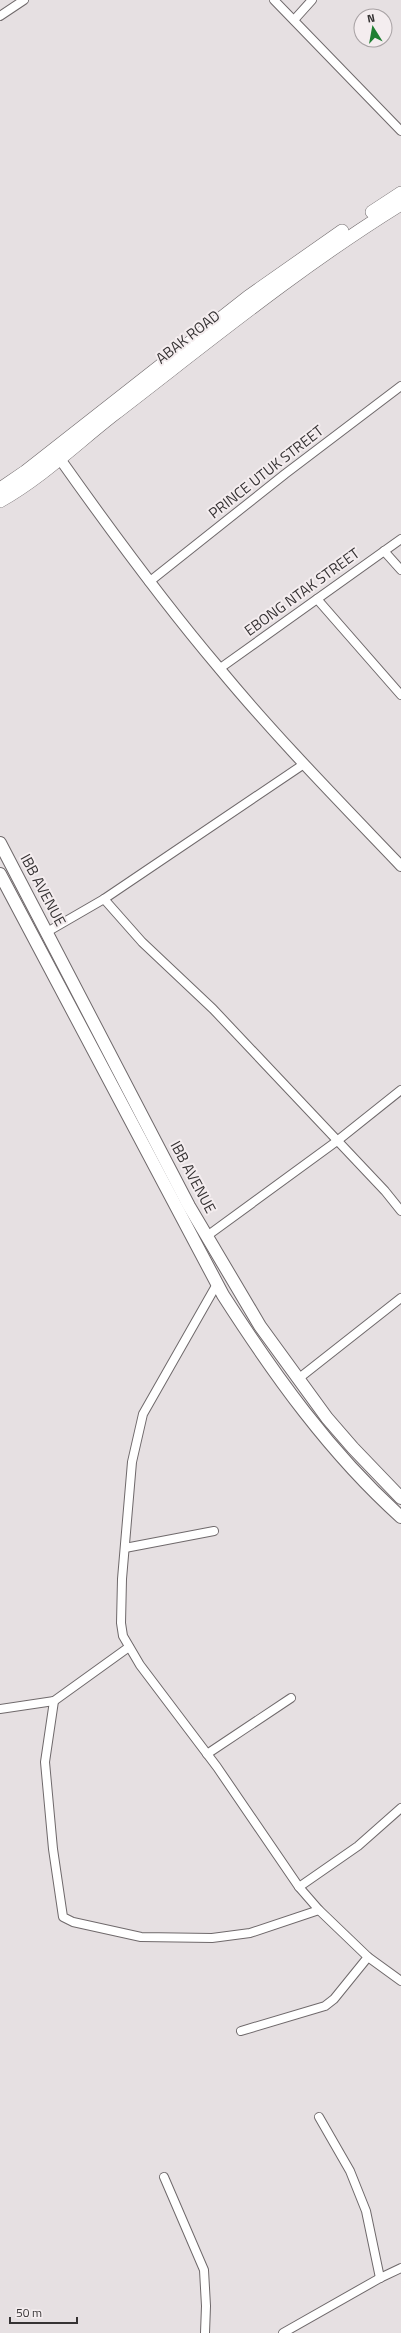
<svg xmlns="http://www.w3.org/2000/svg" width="401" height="2333" viewBox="0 0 401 2333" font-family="'Titillium Web',sans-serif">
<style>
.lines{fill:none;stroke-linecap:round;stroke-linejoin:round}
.minor-casing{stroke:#6f696b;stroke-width:10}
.tertiary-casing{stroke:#6f696b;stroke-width:12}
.primary-casing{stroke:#6f696b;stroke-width:14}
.trunk-casing{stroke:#6f696b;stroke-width:14}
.minor{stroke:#fff;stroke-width:8}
.tertiary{stroke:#fff;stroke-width:10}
.primary{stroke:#fff;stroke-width:12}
.trunk{stroke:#fff;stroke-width:13}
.labels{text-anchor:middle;stroke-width:4;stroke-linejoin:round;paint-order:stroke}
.street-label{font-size:15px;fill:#353233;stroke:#f4edef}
</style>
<rect width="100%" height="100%" fill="#e6e0e2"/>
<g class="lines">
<defs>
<g id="minor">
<polyline points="274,0 401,131"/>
<polyline points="0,16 24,0"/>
<polyline points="294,20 312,0"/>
<polyline points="384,551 401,570"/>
<polyline points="149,582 285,474 401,386"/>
<polyline points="317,599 401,695"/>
<polyline points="219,669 401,539"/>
<polyline points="104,899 142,942 213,1009 385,1191 401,1211"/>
<polyline points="47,932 104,899 304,764"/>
<polyline points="207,1236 337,1141 401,1090"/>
<polyline points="217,1284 143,1414 132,1462 122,1579 121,1623 123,1636 140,1665 217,1767 299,1887 319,1910 368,1957 401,1981"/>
<polyline points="298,1379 401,1298"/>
<polyline points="125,1548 214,1531"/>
<polyline points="54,1701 45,1762 53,1849 63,1917 73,1922 141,1937 212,1938 250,1933 319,1910"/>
<polyline points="0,1709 54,1701 129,1647"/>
<polyline points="207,1754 291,1698"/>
<polyline points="299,1887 358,1846 401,1808"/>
<polyline points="241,2031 325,2006 334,1999 368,1957"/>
<polyline points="319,2117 350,2171 366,2211 380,2278"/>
<polyline points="164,2177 204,2270 206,2306 205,2333"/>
<polyline points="283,2333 380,2278 401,2268"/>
</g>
<path id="tertiary" d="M60,459C111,531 162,601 219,668C276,737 339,801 401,866"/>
<g id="primary">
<polyline points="0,843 189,1206 260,1326 327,1418 353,1448 401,1498"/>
<path d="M0,874L223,1295C275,1376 330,1453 401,1517"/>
</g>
<g id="trunk">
<polyline points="372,212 401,193"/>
<polyline points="0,489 25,472 248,297 342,231"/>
<path d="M0,501C41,478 76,444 113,415C208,342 299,267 401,204"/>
</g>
</defs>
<!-- minor casing -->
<use href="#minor" class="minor-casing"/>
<!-- tertiary casing -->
<use href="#tertiary" class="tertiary-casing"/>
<!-- primary casing -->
<use href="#primary" class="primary-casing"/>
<!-- trunk casing -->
<use href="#trunk" class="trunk-casing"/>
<!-- minor -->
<use href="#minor" class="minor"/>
<!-- tertiary -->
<use href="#tertiary" class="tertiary"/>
<!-- primary -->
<use href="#primary" class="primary"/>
<!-- trunk -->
<use href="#trunk" class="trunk"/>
</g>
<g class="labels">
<!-- street labels -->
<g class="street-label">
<text transform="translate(188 337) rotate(-38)" y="5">ABAK ROAD</text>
<text transform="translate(266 472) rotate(-38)" y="5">PRINCE UTUK STREET</text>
<text transform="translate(302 592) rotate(-36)" y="5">EBONG NTAK STREET</text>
<text transform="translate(43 890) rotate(62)" y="5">IBB AVENUE</text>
<text transform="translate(193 1177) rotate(62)" y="5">IBB AVENUE</text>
</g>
</g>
<!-- north arrow -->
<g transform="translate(373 28) rotate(349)"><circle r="19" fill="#f4edef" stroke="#a8a2a4"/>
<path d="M0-3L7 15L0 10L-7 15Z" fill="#1f7f32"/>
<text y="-6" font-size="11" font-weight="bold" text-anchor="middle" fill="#353233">N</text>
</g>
<!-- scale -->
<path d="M10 2317v6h67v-6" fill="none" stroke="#353233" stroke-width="2"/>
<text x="16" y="2317" font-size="12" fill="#353233" stroke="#f4edef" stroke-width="3" paint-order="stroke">50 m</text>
</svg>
